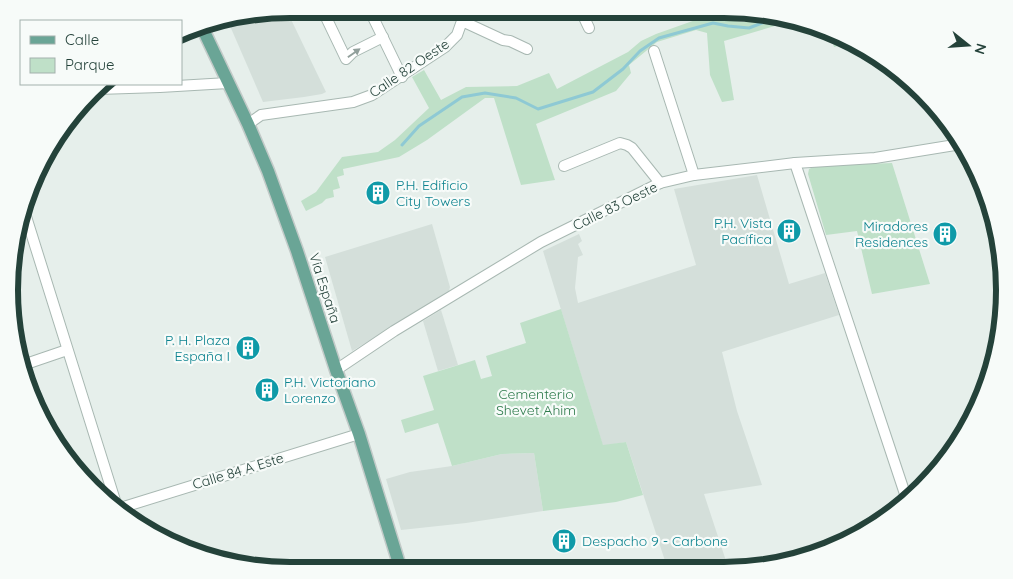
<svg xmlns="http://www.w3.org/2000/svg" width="1013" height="579" viewBox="0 0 1013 579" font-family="Quicksand,sans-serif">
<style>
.built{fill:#d4dfda}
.green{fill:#bfe0c8}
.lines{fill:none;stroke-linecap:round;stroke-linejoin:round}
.stream{stroke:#8ec9d4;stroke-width:3}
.minor-casing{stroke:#a8b8b2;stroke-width:12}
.major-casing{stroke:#c2cac8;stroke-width:15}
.minor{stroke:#fff;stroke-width:10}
.major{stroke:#6aa596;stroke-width:12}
.oneway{fill:#92a09c}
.labels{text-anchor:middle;stroke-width:4.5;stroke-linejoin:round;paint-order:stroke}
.street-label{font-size:14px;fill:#24423a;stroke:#f7fbf9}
.culture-label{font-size:14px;fill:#0d838f;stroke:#f7fbf9;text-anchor:start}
.park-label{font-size:14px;fill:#2d7a4b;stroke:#f7fbf9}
.rim{fill:none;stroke:#24423a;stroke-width:6}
</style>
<rect width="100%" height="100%" fill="#e6efeb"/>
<!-- built -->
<g class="built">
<polygon points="286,9 326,92 322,94 304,97 263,102 227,19"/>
<polygon points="757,175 789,284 825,273 839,315 722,352 737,411 762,485 704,494 729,570 668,570 626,442 603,446 543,251 579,234 582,241 578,244 583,255 578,257 575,288 578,303 696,265 674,189"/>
<polygon points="432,224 450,287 449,291 447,294 352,351 325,257"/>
<polygon points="996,229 999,234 999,262 989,231"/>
<polygon points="441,310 458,365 438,371 423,321"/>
<polygon points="534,453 543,511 466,523 401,530 386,479 410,472 452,466 502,454"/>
</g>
<!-- green -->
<g class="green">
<polygon points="774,16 795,20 724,41 734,100 722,102 710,75 707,33 696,30 657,42 629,65 631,73 616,91 536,124 555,180 521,185 494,98 485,98 427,140 399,157 343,169 344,175 337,177 340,188 333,190 334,197 326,199 322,203 306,211 301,201 316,192 342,157 378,152 395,140 429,108 412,77 424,70 441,100 466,87 517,86 549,73 557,89 628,52 641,41 656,34 704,17 743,22"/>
<polygon points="830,32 852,42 834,47"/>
<polygon points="854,44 878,55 857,55"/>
<polygon points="892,163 930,284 872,294 857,231 826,235 808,174 809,169 816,166"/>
<polygon points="561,309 603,445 626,442 643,495 616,502 543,511 534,453 502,454 452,466 438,423 405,433 401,420 434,410 423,376 475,360 481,379 492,376 486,356 526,343 520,323"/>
</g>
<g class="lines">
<!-- stream -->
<polyline class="stream" points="402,145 419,126 462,97 485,93 516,98 538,109 593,92 623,69 640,51 659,38 713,23 728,26 749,28 762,23 784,18"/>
<defs>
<g id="minor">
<polyline points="322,9 346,59 353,52 383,37"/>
<polyline points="369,9 402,77"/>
<polyline points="460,9 462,21"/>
<polyline points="580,9 589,28"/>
<polyline points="462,21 503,40 510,41 527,49"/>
<polyline points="654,51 694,175"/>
<polyline points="98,89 160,87 228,83"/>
<polyline points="248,124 261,115 353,102 372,95 445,47 457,35 462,21"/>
<polyline points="795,163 907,500"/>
<polyline points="564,166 620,143 627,145 632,148 660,183"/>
<polyline points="23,207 118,510"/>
<polyline points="23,365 67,350"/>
<polyline points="336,370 394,331 541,242 660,183 694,175 795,163 875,158 961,144"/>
<polyline points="117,509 359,434"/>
</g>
<polyline id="major" points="200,23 248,124 268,171 297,251 336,370 359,434 401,570"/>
</defs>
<!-- minor casing -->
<use href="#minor" class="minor-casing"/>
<!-- major casing -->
<use href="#major" class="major-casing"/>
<!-- minor -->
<use href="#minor" class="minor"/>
<!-- major -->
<use href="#major" class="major"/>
</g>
<!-- one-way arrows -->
<defs><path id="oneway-solid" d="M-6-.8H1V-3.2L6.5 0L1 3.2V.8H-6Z" transform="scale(1.25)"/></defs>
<use class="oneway" href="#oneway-solid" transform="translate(354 53) rotate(-35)"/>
<!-- icons -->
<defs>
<symbol id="building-disc" viewBox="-11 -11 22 22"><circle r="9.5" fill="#0f9aa8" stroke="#f7fbf9"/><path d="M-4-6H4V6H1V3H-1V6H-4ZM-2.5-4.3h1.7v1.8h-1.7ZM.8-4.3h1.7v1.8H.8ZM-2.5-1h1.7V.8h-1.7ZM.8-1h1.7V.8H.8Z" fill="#fff"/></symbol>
</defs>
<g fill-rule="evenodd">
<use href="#building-disc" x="364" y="179" width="28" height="28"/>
<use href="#building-disc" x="775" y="217" width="28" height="28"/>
<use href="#building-disc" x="931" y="220" width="28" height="28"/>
<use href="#building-disc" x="234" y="334" width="28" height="28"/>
<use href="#building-disc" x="253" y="376" width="28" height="28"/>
<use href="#building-disc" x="550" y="527" width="28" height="28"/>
</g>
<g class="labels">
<!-- street labels -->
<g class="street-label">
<text transform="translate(409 68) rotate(-34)" y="5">Calle 82 Oeste</text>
<text transform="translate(615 206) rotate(-26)" y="5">Calle 83 Oeste</text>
<text transform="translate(325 288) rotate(72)" y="5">Vía España</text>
<text transform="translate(238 471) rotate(-17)" y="5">Calle 84 A Este</text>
</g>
<!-- culture labels -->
<g class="culture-label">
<text x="396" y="190">P.H. Edificio<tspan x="396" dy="16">City Towers</tspan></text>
<text x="772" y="228" text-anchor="end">P.H. Vista<tspan x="772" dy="16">Pacífica</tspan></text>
<text x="928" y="231" text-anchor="end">Miradores<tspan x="928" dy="16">Residences</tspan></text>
<text x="230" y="345" text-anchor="end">P. H. Plaza<tspan x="230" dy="16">España I</tspan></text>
<text x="284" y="387">P.H. Victoriano<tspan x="284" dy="16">Lorenzo</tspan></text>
<text x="582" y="546">Despacho 9 - Carbone</text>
</g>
<!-- park labels -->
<g class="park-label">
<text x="536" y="399">Cementerio<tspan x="536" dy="16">Shevet Ahim</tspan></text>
</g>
</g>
<!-- crop -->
<path d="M0 0H1013V579H0ZM290 18H724A272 272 0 0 1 996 290V290A272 272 0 0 1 724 562H290A272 272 0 0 1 18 290V290A272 272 0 0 1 290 18Z" fill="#f7fbf9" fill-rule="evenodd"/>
<path class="rim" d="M290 18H724A272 272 0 0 1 996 290V290A272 272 0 0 1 724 562H290A272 272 0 0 1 18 290V290A272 272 0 0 1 290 18Z"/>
<!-- legend -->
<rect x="20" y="20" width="162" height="65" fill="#f7fbf9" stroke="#a3b1ad"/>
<rect x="30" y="36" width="25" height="8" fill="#6aa596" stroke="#a3b1ad"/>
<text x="65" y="45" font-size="15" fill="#24423a">Calle</text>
<rect x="30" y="58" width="25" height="15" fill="#bfe0c8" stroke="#a3b1ad"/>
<text x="65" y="70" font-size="15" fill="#24423a">Parque</text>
<!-- north arrow -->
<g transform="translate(968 45) rotate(107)" stroke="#f7fbf9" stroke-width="4" paint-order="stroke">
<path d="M0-4L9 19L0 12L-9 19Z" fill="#24423a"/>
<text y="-8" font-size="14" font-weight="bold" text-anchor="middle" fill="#24423a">N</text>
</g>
</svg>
